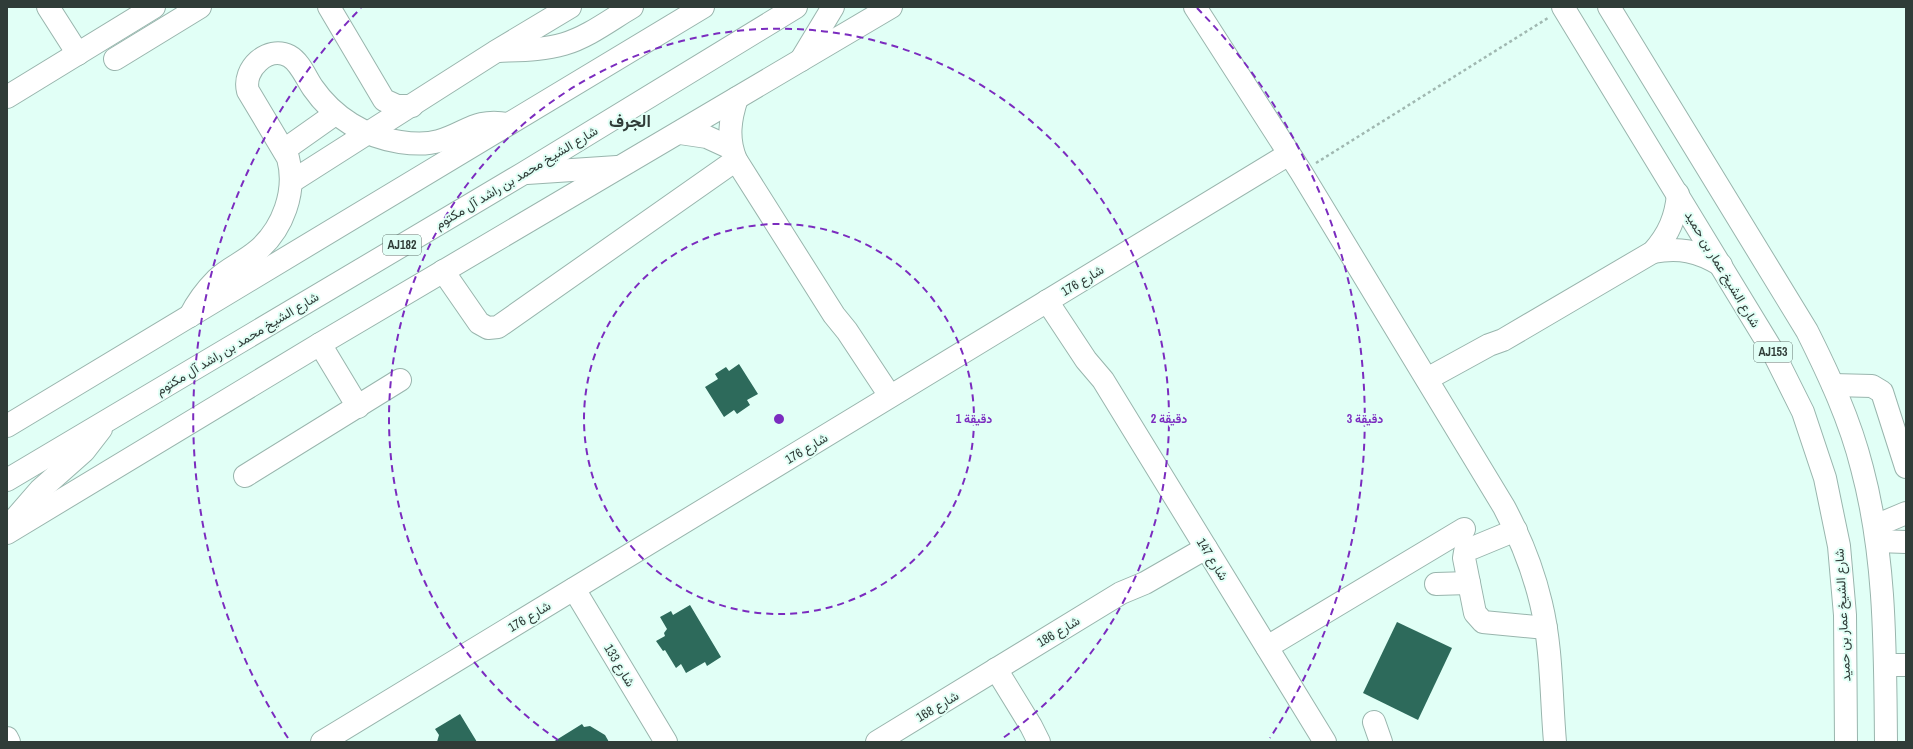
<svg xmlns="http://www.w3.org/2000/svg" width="1913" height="749" viewBox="0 0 1913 749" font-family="'Archivo Narrow',Vazirmatn,sans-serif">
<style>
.building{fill:#2d6a5b}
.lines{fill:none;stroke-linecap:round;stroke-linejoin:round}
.minor-casing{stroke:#99b5ad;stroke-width:24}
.major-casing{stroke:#99b5ad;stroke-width:24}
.highway-casing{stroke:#99b5ad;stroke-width:24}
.path{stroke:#a0b8b1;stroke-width:2.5;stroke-dasharray:3 3;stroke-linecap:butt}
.minor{stroke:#fff;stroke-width:22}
.major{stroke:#fff;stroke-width:22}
.highway{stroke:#fff;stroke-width:22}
.ring{fill:none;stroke:#7b2cbf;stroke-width:2;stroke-dasharray:7 5}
.labels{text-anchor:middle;stroke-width:4;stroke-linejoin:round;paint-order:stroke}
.shield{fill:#e1fff6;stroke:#657671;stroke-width:1}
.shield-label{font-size:12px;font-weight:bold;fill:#303c38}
.street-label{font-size:13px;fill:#303c38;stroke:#e1fff6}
.district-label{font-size:17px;font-weight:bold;fill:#303c38;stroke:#e1fff6}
.centre{fill:#7b2cbf;stroke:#e1fff6;stroke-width:2}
.ring-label{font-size:12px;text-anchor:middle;font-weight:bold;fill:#7b2cbf;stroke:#e1fff6;stroke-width:4;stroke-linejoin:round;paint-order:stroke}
</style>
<rect width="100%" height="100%" fill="#e1fff6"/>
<!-- building -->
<g class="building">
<polygon points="739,364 758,394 747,400 750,405 737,414 734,410 724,417 705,387 718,379 715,374 726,367 729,371"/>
<polygon points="690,605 721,657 707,666 705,662 686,673 681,664 676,668 665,650 663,651 656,641 665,636 664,633 667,629 660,617 671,611 673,615"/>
<polygon points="1397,622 1452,648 1418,720 1363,693"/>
<polygon points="460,714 477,742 437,742 439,735 435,729"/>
<polygon points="582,724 584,727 590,726 605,735 609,742 553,742"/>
</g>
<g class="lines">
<defs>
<g id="minor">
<polyline points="48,7 78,54"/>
<polyline points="329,7 384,100 397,106 412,106"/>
<path d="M1195,7L1301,172L1504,507C1520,537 1533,569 1541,603C1552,648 1551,696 1555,742"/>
<path d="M499,51C521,50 543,50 564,44C588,37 610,20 632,7"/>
<polyline points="115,59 200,7"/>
<polyline points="7,97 154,7"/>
<path d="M737,98C730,119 727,139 736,160L834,315L847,331L890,396"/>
<polyline points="680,133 707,137 731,148"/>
<polyline points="284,150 335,114"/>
<polyline points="291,182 495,52 570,7"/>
<path d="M1653,252C1679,247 1698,251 1721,265"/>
<polyline points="443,271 479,323 488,328 498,327 736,160"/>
<polyline points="1047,301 1086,360 1103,380 1325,742"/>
<path d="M190,316C197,302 206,290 217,279C229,268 244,262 257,251C283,229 297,191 288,158L248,91C242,69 268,45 289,56C300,62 306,78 313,88C333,117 365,137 400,142C413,144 426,145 439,141C467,133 475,118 508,124"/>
<polyline points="320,344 358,407"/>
<path d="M1427,379L1489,345L1503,340L1653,252C1669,234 1676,217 1678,194"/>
<polyline points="1833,385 1872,386 1882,392 1906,467"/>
<polyline points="245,476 400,380"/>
<polyline points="1875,526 1906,513"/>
<polyline points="1516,530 1470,549 1465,552 1464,558 1475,613 1483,622 1546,628"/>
<polyline points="7,533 320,344 891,7"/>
<polyline points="1877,541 1906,542"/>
<polyline points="1436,584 1469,583"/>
<polyline points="574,589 666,742"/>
<polyline points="1267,647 1464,529"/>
<polyline points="1885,665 1906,665"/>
<polyline points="996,669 1031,726 1039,742"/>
<polyline points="1374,722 1381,742"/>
<polyline points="7,738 9,742"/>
<polyline points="322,742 1289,154"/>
<polyline points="877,742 1121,593 1145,583 1206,548"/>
</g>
<g id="major">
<polyline points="1563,7 1772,350 1803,412 1825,478 1839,546 1845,615 1846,742"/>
<path d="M1609,7L1807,331C1829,375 1850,420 1862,468C1886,558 1885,650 1886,742"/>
</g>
<g id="highway">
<polyline points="801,60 833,7"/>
<polyline points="527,173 617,167"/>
<polyline points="7,426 703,7"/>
<polyline points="7,480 524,173 796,7"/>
<polyline points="7,528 40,490 84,451 101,429"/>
</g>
</defs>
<!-- minor casing -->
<use href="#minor" class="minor-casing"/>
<!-- major casing -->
<use href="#major" class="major-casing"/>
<!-- highway casing -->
<use href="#highway" class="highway-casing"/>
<!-- path -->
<polyline class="path" points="1316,163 1548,18"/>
<!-- minor -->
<use href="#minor" class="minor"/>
<!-- major -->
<use href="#major" class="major"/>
<!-- highway -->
<use href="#highway" class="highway"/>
</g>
<!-- distance rings -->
<g class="ring">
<circle cx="779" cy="419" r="195"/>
<path d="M558 740A390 390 0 1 1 1000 740"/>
<path d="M288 738A586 586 0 0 1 361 8M1197 8A586 586 0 0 1 1270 738"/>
</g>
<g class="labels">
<!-- shield labels -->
<g class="shield">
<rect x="383" y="235" width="38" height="20" rx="3"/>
<rect x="1754" y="342" width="38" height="20" rx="3"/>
</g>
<g class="shield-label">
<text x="402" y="249">AJ182</text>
<text x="1773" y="356">AJ153</text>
</g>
<!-- street labels -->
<g class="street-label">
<text transform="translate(516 177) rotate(-31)" y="5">شارع الشيخ محمد بن راشد آل مكتوم</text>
<text transform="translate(1723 269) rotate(59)" y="5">شارع الشيخ عمار بن حميد</text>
<text transform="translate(1082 280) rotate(-31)" y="5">شارع 176</text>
<text transform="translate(237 343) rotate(-31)" y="5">شارع الشيخ محمد بن راشد آل مكتوم</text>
<text transform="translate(806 448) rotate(-31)" y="5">شارع 176</text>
<text transform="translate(1213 559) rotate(58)" y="5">شارع 147</text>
<text transform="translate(1842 615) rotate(-93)" y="5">شارع الشيخ عمار بن حميد</text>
<text transform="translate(529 616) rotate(-31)" y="5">شارع 176</text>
<text transform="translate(1058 631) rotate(-31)" y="5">شارع 186</text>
<text transform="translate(620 665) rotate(59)" y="5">شارع 133</text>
<text transform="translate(937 706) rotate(-31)" y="5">شارع 168</text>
</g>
<!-- district labels -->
<g class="district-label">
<text x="630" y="127">الجرف</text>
</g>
</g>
<circle cx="779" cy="419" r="6" class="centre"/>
<g class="ring-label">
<text x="974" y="423">1 دقيقة</text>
<text x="1169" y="423">2 دقيقة</text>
<text x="1365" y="423">3 دقيقة</text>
</g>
<!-- border -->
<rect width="1913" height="749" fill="none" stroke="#303c38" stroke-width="16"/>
</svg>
